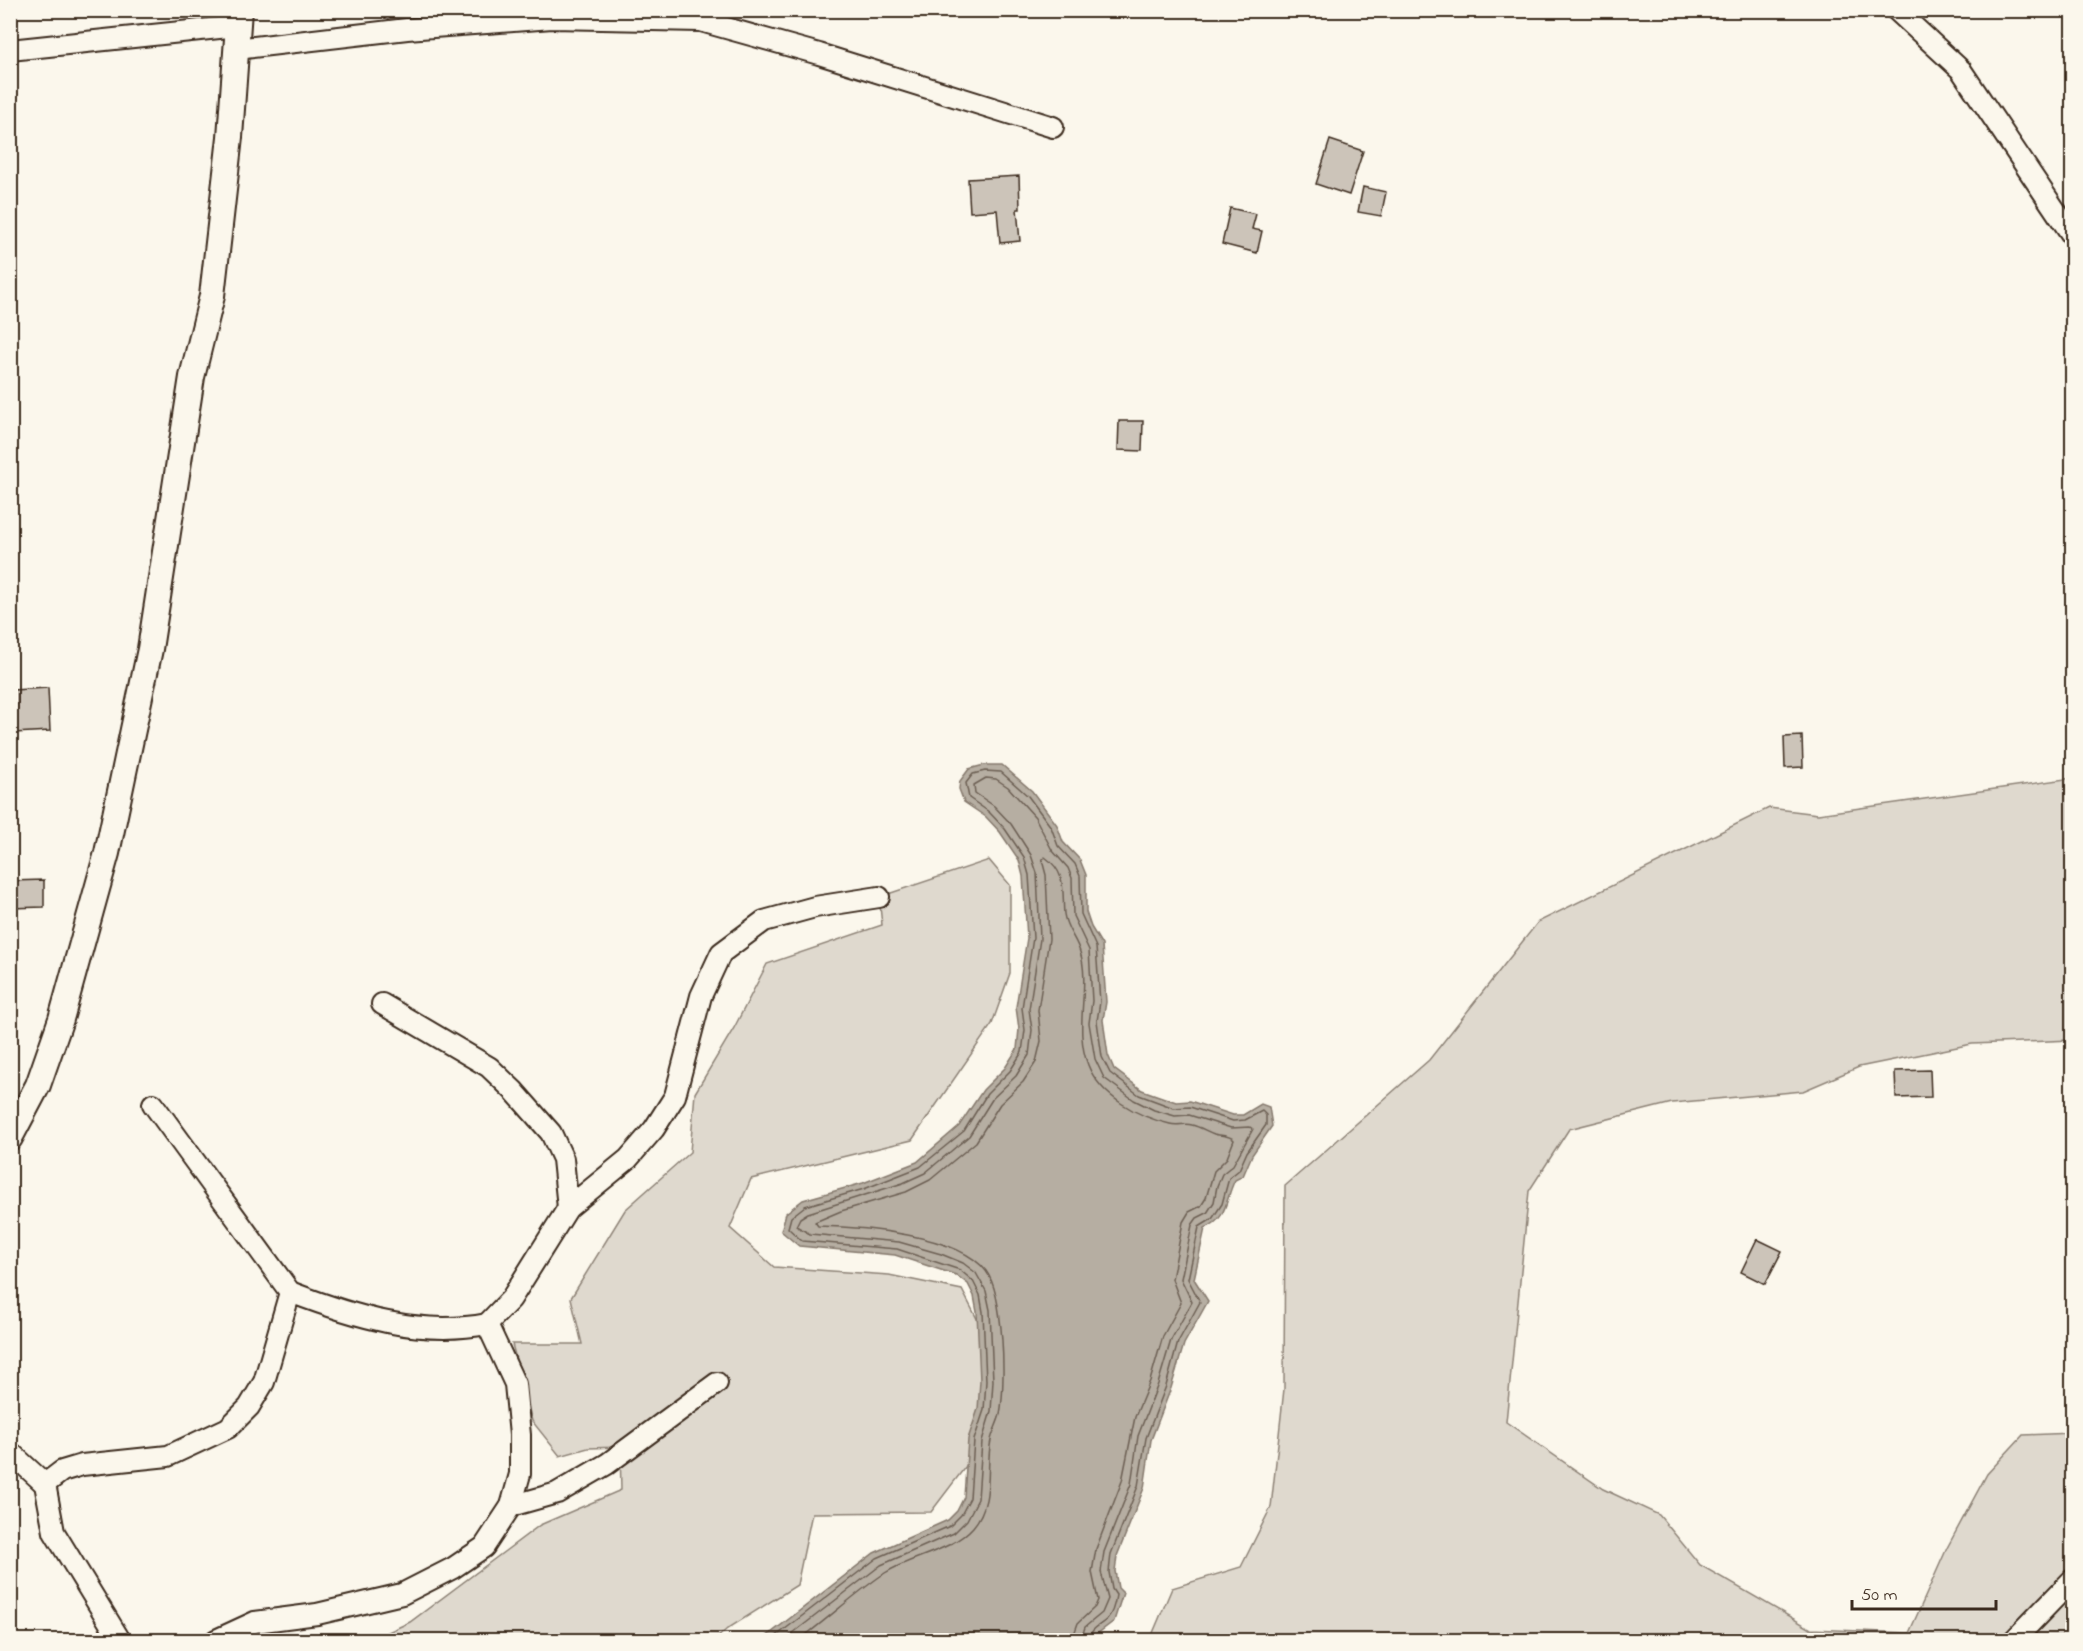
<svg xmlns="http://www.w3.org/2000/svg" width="2083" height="1651" viewBox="0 0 2083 1651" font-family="'Indie Flower',sans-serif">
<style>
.green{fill:#dfd9ce;stroke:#8d8276;stroke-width:1.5}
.water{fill:#b6aea2;stroke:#85796d;stroke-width:1.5}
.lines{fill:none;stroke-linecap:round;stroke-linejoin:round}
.shore{stroke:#6c5f53;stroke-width:1.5}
.building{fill:#ccc4b9;stroke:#3b2a1e;stroke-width:1.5}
.minor-casing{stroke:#3b2a1e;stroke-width:24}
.tertiary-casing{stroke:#3b2a1e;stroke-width:28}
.minor{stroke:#fbf7ec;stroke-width:20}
.tertiary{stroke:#fbf7ec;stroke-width:24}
</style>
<rect width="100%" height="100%" fill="#fbf7ec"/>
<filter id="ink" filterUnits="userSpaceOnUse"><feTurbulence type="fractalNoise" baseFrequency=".0167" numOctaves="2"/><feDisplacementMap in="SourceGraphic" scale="12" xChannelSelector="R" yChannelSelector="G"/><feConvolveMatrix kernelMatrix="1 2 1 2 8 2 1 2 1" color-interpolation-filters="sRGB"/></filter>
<g filter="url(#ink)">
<!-- green -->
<g class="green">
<polygon points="2072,778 2072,1040 1972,1044 1859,1067 1803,1091 1672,1103 1569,1129 1529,1191 1506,1422 1603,1489 1659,1515 1700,1565 1811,1629 1909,1633 1947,1548 1987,1474 2023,1435 2072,1433 2072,1640 1150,1640 1172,1588 1241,1567 1271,1507 1284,1389 1285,1186 1429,1060 1538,922 1769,808 1818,814"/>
<polygon points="989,860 1010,885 1010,973 992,1024 912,1140 751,1179 730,1228 774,1267 889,1275 962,1290 998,1359 982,1445 931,1512 812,1513 797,1585 727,1629 715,1640 371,1640 410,1622 540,1525 621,1490 620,1447 588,1448 560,1456 532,1421 512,1344 582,1344 571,1298 625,1210 690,1152 695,1093 734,1028 767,964 882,925 879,897"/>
</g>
<!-- water -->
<path class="water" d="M984,765H1002L1032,791L1057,825L1063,842L1080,860L1086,875V912L1091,927L1102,945L1106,1002L1103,1020L1108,1055L1114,1069L1142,1090L1176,1102L1190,1101L1233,1115H1243L1261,1104L1269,1107L1272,1126L1252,1155L1243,1176L1235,1180C1225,1199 1228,1219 1205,1228L1194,1279L1208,1301L1184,1344L1171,1388L1151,1440L1144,1488L1117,1556L1115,1571L1118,1588L1123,1593L1114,1621L1097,1634L1094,1640H762L874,1553L948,1520L957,1511L964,1497L968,1439L978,1409L980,1381L977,1312L974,1296L968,1284L956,1275L895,1255L799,1246L781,1231L786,1213L803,1200L863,1183L917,1162L959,1126L983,1090L1005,1068L1017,1049L1019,1029L1016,1007L1027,938L1023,876L1019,860L1000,832L986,817L964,802L959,789L960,781L969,769Z"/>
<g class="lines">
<!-- shore -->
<g class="shore">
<path d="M771,1640L877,1558L950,1526L961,1515L970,1498L974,1440L984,1410L986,1381L983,1312L980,1295L973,1281L960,1270L897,1249L802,1241L788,1228L791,1217L805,1206L864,1189L920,1167L964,1131L987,1094L1010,1071L1022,1052L1025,1030L1022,1008L1033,938L1029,875L1024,857L1005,829L989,812L969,798L966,783L973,774L985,771L1001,772L1028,796L1051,827L1058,846L1075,864L1080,876L1081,914L1096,947L1100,1002L1097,1021L1102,1057L1110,1073L1139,1095L1174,1108L1190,1107L1233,1121L1245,1120L1262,1111L1266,1115V1125L1247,1152L1239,1170L1229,1178L1222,1204L1212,1219L1199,1227L1188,1279L1200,1302L1178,1342L1166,1386L1146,1438L1138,1486L1111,1554L1109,1572L1112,1589L1116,1595C1115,1602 1112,1614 1107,1619C1100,1626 1090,1628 1089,1640"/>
<polyline points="784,1640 881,1565 954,1533 967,1520 978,1499 982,1441 991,1411 993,1381 990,1310 986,1291 976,1273 963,1263 941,1254 899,1242 810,1234 796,1226 800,1218 808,1213 903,1183 925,1173 969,1136 993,1098 1016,1076 1029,1055 1032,1030 1029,1009 1040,939 1037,873 1031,855 1011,824 994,806 975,793 974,785 986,778 996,779 1008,787 1035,817 1052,850 1068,868 1072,878 1073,916 1089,950 1092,1001 1089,1023 1095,1059 1104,1078 1134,1100 1154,1110 1175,1116 1189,1115 1231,1128 1250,1127 1253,1129 1233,1165 1222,1174 1217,1186 1214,1202 1207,1213 1197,1218 1192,1225 1181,1279 1192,1302 1171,1340 1158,1384 1138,1436 1131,1484 1104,1552 1101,1572 1108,1599 1102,1613 1085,1627 1081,1640"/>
<path d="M799,1640C828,1619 855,1593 885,1573C913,1555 951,1552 973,1527C995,1501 985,1469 991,1440C993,1431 998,1423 1000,1414C1006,1384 1004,1295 986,1271C958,1234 861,1227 818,1226L815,1222L841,1211L906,1192L930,1180L976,1142L1000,1104L1023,1082L1036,1062L1041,1041L1038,1010L1049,939L1046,875L1042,860L1045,857C1067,873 1062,890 1064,914C1066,929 1076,938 1080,952C1091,985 1073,1029 1088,1065C1100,1096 1138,1117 1170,1124C1177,1126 1185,1123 1192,1125C1200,1127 1206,1131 1214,1134C1221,1136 1230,1135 1234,1140L1227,1158L1214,1171L1206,1198L1201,1206L1189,1212L1183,1222L1172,1279L1181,1303L1163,1336L1150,1381L1135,1417L1122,1481L1096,1549L1092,1572L1098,1600L1095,1607L1078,1623L1072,1640"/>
</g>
</g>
<!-- building -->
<g class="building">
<polygon points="1330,140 1363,151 1349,195 1316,184"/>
<polygon points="1019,176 1020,209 1017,209 1020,241 1000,243 997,210 970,212 968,179"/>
<polygon points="1363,187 1386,192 1381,216 1358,212"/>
<polygon points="1230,208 1256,214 1252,229 1262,231 1257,253 1222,244"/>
<polygon points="1119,421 1143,421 1142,451 1118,450"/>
<polygon points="48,688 50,731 14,733 12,690"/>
<polygon points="1802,736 1803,767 1785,768 1784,737"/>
<polygon points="44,880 44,907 10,908 10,881"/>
<polygon points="1930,1070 1931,1097 1896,1098 1895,1071"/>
<polygon points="1757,1239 1782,1251 1765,1284 1741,1272"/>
</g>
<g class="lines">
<defs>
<g id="minor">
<polyline points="1896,10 1961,70 2072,235"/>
<polyline points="236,49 407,29 552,18 701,21 819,54 1053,127"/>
<polyline points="10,50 238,26"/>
<polyline points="382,1004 489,1067 514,1091 551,1133 563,1159 568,1208"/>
<polyline points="153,1104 290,1292"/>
<polyline points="10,1452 45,1484"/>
<polyline points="511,1506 557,1493 607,1464 717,1383"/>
<path d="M120,1640L54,1532L45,1484L62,1471L82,1465L168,1456L228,1428L249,1407L264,1382L290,1292C353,1316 419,1337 487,1324"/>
<polyline points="216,1640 255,1622 317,1614 402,1594 453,1568 484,1547 511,1506 520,1474 520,1435 515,1384 487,1324 511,1299 568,1208 628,1159 654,1129 675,1096 701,996 721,953 764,921 815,907 879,897"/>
<polyline points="2014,1640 2072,1580"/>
</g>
<polyline id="tertiary" points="10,1138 38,1085 61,1019 107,853 150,649 192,377 212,296 230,137 239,10"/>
</defs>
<!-- minor casing -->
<use href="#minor" class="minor-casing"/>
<!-- tertiary casing -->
<use href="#tertiary" class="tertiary-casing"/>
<!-- minor -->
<use href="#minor" class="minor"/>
<!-- tertiary -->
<use href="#tertiary" class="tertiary"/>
</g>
</g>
<!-- margin -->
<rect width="2083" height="1651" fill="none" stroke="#fbf7ec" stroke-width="36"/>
<rect x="18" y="18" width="2047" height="1615" fill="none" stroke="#3b2a1e" stroke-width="2" filter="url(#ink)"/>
<!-- scale -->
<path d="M1852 1600v9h144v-9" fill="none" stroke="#3b2a1e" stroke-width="3"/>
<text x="1861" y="1600" font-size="18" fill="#3b2a1e" stroke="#fbf7ec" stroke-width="4.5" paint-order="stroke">50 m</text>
</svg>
